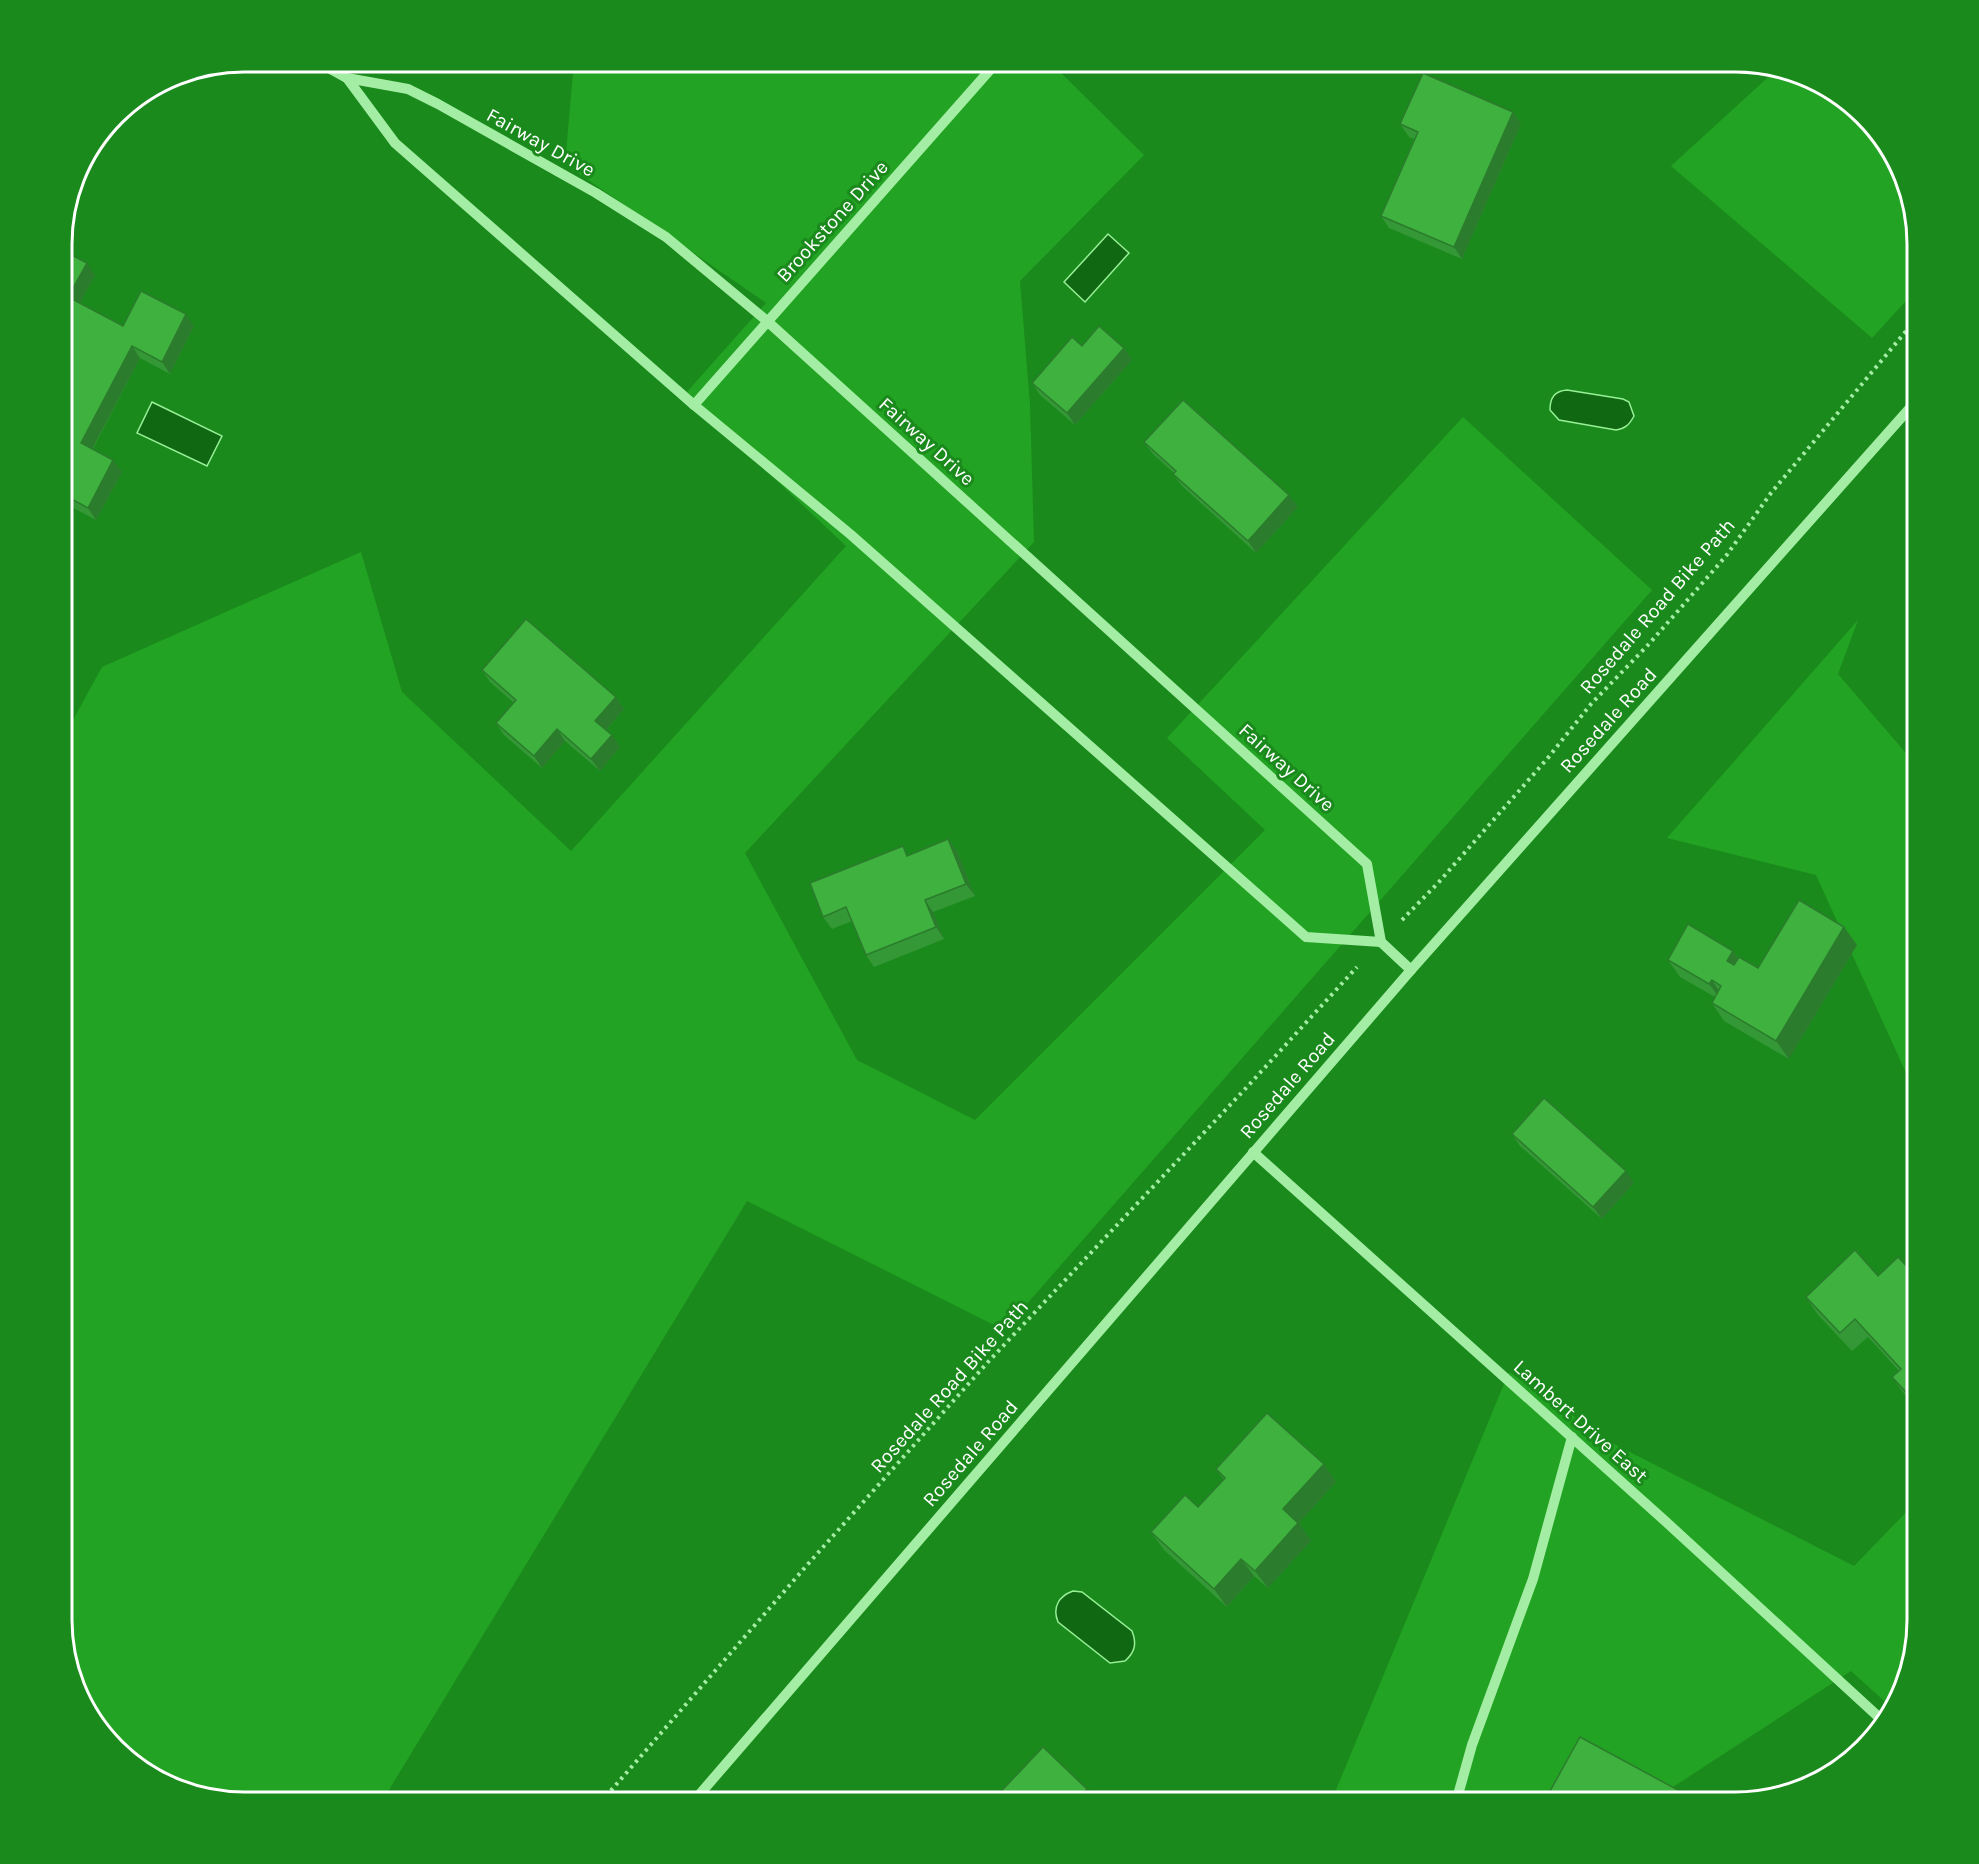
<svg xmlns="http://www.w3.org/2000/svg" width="1979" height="1864" viewBox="0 0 1979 1864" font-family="Karla,sans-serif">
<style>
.green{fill:#23a323}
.water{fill:#116813;stroke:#97ef96;stroke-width:1.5}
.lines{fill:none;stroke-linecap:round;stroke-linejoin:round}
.path{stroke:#a4eda4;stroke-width:4;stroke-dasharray:3 4.5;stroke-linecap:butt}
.minor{stroke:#a4eda4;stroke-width:10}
.wall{fill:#359836}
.shaded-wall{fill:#2b7c2c}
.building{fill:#3eb13f;stroke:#2b7c2c;stroke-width:1.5}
.labels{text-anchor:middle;stroke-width:6;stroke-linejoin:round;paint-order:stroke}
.street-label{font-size:20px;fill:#fff;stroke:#1a8a1c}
.rim{fill:none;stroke:#fff;stroke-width:3}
</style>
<rect width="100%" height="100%" fill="#1a8a1c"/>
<!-- green -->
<g class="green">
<polygon points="574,62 1050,62 1144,155 1020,281 1030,405 1034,542 745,853 857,1060 975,1120 1265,830 1167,738 1463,417 1652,590 1004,1330 747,1201 384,1798 377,1802 244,1802 174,1788 115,1749 76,1690 62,1632 62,740 102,667 361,552 402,692 571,851 846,546 685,394 766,303 565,164"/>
<polygon points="1776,70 1815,80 1864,115 1903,174 1917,232 1917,289 1872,338 1671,166"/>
<polygon points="1858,620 1838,674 1917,766 1917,1097 1816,875 1667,838"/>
<polygon points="1509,1372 1616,1445 1854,1566 1917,1501 1917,1620 1903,1690 1892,1708 1851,1671 1650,1802 1331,1802"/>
</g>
<!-- water -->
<g class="water">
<polygon points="1108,234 1129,253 1085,302 1064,282"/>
<path d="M1567,390L1623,399L1629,402L1634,416C1629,425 1626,428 1616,430L1559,420L1550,410C1550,397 1555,391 1567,390Z"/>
<polygon points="152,402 222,436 207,466 137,433"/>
<path d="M1073,1591L1082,1592L1132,1631C1137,1644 1135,1652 1125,1661L1110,1663L1058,1622C1052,1607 1059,1596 1073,1591Z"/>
</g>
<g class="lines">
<!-- path -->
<g class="path">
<polyline points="1402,920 1438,883 1547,759 1591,704 1649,644 1726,556 1771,493 1917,318"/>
<polyline points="601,1802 808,1564 988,1362 1247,1087 1357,967"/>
</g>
<!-- minor -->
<g class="minor">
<polyline points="318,62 347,78 408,89 438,104 596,193 666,237 767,321 1367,864 1381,942 1411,970"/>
<polyline points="347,78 395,143 694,405 850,534 1306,937 1381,942"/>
<polyline points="694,405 997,62"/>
<polyline points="1253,1152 1664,1520 1883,1721"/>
<polyline points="693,1802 1411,970 1917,400"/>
<polyline points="1456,1802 1472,1745 1533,1579 1572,1437"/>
</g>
</g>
<!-- wall -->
<g class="wall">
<polygon points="1513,112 1521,124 1462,259 1389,228 1381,216 1414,139 1409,137 1400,124"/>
<polygon points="62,250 95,275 80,303 123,326 194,326 170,374 140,358 93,449 122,472 96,520 62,502"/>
<polygon points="1082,346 1124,348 1132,360 1075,425 1040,395 1032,383"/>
<polygon points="1144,442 1298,507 1256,553 1182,486 1173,474 1174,473 1153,454"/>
<polygon points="482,670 616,697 624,709 606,730 620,747 600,771 565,741 542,768 504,735 496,723 513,702 490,682"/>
<polygon points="948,839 957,851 975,896 933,912 944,939 874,967 866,955 852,921 832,929 823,917 909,855"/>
<polygon points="1857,945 1789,1059 1724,1021 1712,1003 1715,997 1680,977 1668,960 1733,951 1738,958 1758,968"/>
<polygon points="1512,1134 1634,1183 1602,1219 1520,1146"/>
<polygon points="1878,1276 1917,1277 1917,1408 1905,1395 1892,1377 1899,1371 1868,1337 1852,1351 1818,1315 1806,1297"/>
<polygon points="1324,1464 1336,1482 1299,1523 1311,1541 1268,1588 1254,1576 1227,1607 1164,1550 1151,1532 1198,1507 1224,1480 1216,1469"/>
</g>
<!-- shaded-wall -->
<g class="shaded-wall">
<polygon points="1513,112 1521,124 1462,259 1454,247"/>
<polygon points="87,263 95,275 77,309 68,297"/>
<polygon points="186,314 194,326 170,374 162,362"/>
<polygon points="132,346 140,358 89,455 81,443"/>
<polygon points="1124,348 1132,360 1075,425 1067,413"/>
<polygon points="113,460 122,472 96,520 88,508"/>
<polygon points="1289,495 1298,507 1256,553 1248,541"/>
<polygon points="616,697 624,709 603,733 595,721"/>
<polygon points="557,729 565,741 542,768 534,756"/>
<polygon points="612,735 620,747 600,771 591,759"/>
<polygon points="948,839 957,851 975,896 966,884"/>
<polygon points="925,900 933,912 944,939 936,927"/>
<polygon points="1844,927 1857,945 1789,1059 1776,1041"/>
<polygon points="1733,951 1745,969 1739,979 1727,961"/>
<polygon points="1712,980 1724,998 1722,1001 1709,984"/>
<polygon points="1626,1171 1634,1183 1602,1219 1593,1207"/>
<polygon points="1324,1464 1336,1482 1299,1523 1311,1541 1268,1588 1255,1571 1283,1509"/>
<polygon points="1241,1559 1254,1576 1227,1607 1214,1589"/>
<polygon points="1087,1789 1097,1802 1074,1802"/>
</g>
<!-- building -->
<g class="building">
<polygon points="1423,73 1513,112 1454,247 1381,216 1418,132 1400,124"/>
<polygon points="62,250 87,263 68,297 123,326 141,291 186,314 162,362 132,346 81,443 113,460 88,508 62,494"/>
<polygon points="1099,326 1124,348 1067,413 1032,383 1072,337 1082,346"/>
<polygon points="1183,400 1289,495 1248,541 1173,474 1176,471 1144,442"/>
<polygon points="526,619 616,697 595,721 612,735 591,759 557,729 534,756 496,723 516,700 482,670"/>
<polygon points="948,839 966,884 925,900 936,927 866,955 846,907 823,917 810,883 903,846 907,856"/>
<polygon points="1799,900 1844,927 1776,1041 1712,1003 1721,986 1712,980 1709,984 1668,960 1688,924 1733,951 1727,961 1734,965 1739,957 1758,968"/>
<polygon points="1544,1098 1626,1171 1593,1207 1512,1134"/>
<polygon points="1855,1250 1878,1276 1898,1257 1917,1277 1917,1404 1892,1377 1901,1369 1855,1319 1840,1333 1806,1297"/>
<polygon points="1267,1413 1324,1464 1283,1509 1298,1523 1255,1571 1241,1559 1214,1589 1151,1532 1185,1495 1198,1507 1225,1478 1216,1469"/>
<polygon points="1580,1737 1700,1802 1544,1802"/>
<polygon points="1043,1747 1087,1789 1074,1802 991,1802"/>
</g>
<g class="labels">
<!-- street labels -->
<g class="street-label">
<text transform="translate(541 142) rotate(29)" y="7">Fairway Drive</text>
<text transform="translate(832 221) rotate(-48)" y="7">Brookstone Drive</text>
<text transform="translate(927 441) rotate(42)" y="7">Fairway Drive</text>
<text transform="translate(1657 606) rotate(-49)" y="7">Rosedale Road Bike Path</text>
<text transform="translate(1608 720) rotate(-48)" y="7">Rosedale Road</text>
<text transform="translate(1287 767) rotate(42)" y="7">Fairway Drive</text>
<text transform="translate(1287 1085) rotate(-49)" y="7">Rosedale Road</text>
<text transform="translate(949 1386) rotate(-48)" y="7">Rosedale Road Bike Path</text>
<text transform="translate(1581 1421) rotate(42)" y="7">Lambert Drive East</text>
<text transform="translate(970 1453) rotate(-49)" y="7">Rosedale Road</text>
</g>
</g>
<!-- crop -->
<path d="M0 0H1979V1864H0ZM244 72H1735A172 172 0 0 1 1907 244V1620A172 172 0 0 1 1735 1792H244A172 172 0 0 1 72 1620V244A172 172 0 0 1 244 72Z" fill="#1a8a1c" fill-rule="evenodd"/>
<path class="rim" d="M244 72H1735A172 172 0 0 1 1907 244V1620A172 172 0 0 1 1735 1792H244A172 172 0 0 1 72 1620V244A172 172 0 0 1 244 72Z"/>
</svg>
